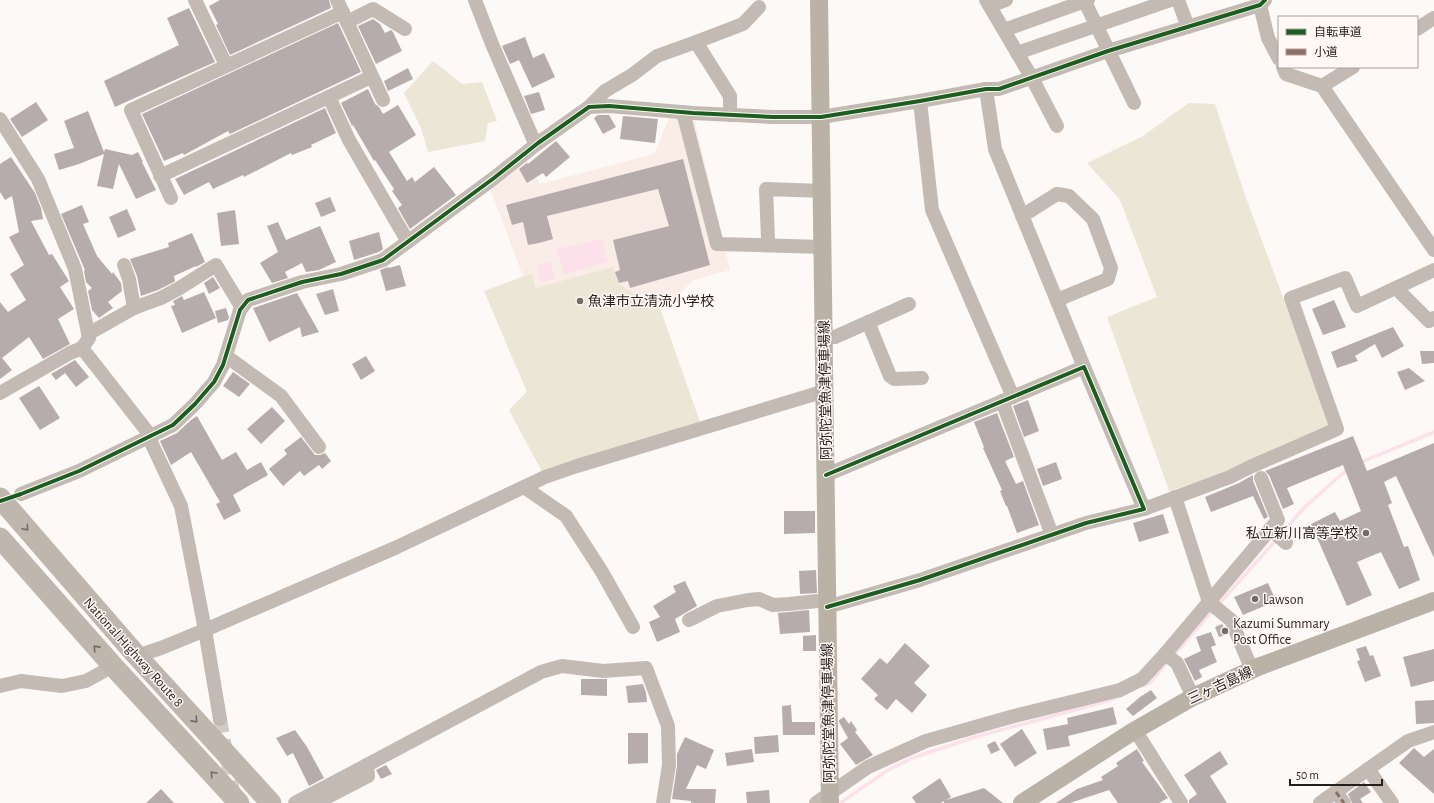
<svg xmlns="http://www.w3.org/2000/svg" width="1434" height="803" viewBox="0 0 1434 803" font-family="'Alegreya Sans','Noto Sans JP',sans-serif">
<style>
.built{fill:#faece7}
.green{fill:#ece6d7}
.water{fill:#fce0ea}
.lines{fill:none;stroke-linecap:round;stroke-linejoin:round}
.stream{stroke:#fce0ea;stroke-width:3.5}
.building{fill:#b7acac}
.minor-tunnel{stroke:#d2cdcb;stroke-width:14;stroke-dasharray:14 7;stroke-linecap:butt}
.minor{stroke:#c3bbb3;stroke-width:14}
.major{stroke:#bbb2a7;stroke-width:18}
.highway{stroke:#bfb7ae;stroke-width:21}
.quiet{stroke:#8d6e63;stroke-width:3;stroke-dasharray:6 3;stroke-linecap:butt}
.cycleway-casing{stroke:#fff8f5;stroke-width:6}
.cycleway{stroke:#1b5e20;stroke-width:4}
.oneway{stroke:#726b65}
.poi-dot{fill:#716b69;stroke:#fff8f5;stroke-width:1.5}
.labels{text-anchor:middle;stroke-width:3;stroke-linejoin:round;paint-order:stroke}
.poi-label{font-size:14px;fill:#251f1c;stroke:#fff8f5;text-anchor:start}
.street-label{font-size:14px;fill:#251f1c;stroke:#fff8f5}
</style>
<rect width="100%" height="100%" fill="#fdf9f7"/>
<!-- built -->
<polygon class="built" points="693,113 730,270 694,280 661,311 702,428 545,477 509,410 527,392 484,291 523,276 491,191 492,186 526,159 540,184 654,154 671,114"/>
<!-- green -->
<g class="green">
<polygon points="433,61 462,84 482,82 497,121 488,123 485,141 428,152 421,128 404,93"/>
<polygon points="1189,103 1215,104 1245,195 1331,426 1225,473 1169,491 1107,317 1157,297 1120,200 1087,163 1143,136 1176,112"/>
<polygon points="613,267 619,284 661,311 702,428 545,477 509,410 527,392 484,291 532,274 536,288"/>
</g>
<!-- water -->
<g class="water">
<polygon points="602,239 608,262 564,274 557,249"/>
<polygon points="550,261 555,278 541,282 536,265"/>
</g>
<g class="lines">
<!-- stream -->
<g class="stream">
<polyline points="1359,463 1434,432"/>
<polyline points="1281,534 1304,508 1343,473 1349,469"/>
<polyline points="1217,606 1277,539"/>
<polyline points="1172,657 1213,610"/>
<polyline points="1143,686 1150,683 1168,661"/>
<polyline points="840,803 888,770 912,758 975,737 1111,700 1121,696"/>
</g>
</g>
<!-- building -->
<g class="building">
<polygon points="220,0 329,0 331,8 230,55 216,25 218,24 209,6"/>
<polygon points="189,8 215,62 115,107 104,81 179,45 167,18"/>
<polygon points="373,19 380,24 385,33 391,30 393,32 402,51 376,64 358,26"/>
<polygon points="338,23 361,72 230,134 228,131 184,155 183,153 164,161 142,114"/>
<polygon points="525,37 533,58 544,53 555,77 532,88 519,60 510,64 502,46"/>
<polygon points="408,68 413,79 388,91 384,81"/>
<polygon points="368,89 375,104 379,107 383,114 398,105 416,135 389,152 407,181 412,177 415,182 434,167 456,195 410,229 398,208 402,205 392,191 394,189 375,160 374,161 353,125 352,126 341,103"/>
<polygon points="539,92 545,110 531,114 524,96"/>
<polygon points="36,102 48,120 22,137 10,119"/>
<polygon points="325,108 336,133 311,145 312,147 292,155 291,153 244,177 243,175 213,189 209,182 184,195 175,179"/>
<polygon points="88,111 104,152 105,149 132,155 138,152 143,162 142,162 156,190 136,199 119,164 113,189 97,186 104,154 79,164 59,170 54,154 74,148 64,121"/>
<polygon points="598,115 609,115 616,127 603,134 594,118"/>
<polygon points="623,116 658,119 655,143 620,139"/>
<polygon points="556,141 570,157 546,177 543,173 527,183 519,169 527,163 528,164"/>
<polygon points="11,157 35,193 41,208 43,219 31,221 49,255 52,254 69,281 60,287 74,309 58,319 70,344 43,359 29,337 2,358 12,370 0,379 0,302 8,312 26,300 10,274 24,265 9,237 19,232 12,196 5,200 0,192 0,164"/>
<polygon points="683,159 710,265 630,288 628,281 619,283 615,272 620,270 613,240 669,226 658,189 547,216 553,239 539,243 528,245 523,222 512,225 506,205"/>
<polygon points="330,197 336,211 321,217 315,203"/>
<polygon points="82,205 89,222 83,224 97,256 112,274 113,272 121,283 122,291 108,302 113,308 99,318 92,310 88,291 92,288 86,282 84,271 85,270 61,214"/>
<polygon points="127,209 136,230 118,238 109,217"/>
<polygon points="235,210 239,244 221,246 217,213"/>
<polygon points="278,222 286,240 320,226 336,262 319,270 306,272 302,263 285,272 288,278 272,283 260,263 278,252 267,226"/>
<polygon points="379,232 383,249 379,252 354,260 349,241"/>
<polygon points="192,233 205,262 196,267 196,266 174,276 175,281 174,282 158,290 141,296 137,276 130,259 169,247 168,243"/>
<polygon points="400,265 406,286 386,291 380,270 388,267 389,268"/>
<polygon points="213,277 220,288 209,294 204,283"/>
<polygon points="333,289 339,311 325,315 316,294"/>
<polygon points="204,292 216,318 182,333 171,306 175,305 173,301 182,296 184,300"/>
<polygon points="297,293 319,332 302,337 300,327 269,342 253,308"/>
<polygon points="1334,300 1346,327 1323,335 1312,309"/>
<polygon points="226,308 229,317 228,320 218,323 215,311"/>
<polygon points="1393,327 1404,346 1382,358 1375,344 1355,356 1358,361 1337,368 1331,352"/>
<polygon points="1420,351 1434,351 1434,363 1422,364"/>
<polygon points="366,356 375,371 361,380 352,364"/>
<polygon points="75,360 89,377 76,387 65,373 56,380 51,374"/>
<polygon points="1409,368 1425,381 1405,390 1397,372"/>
<polygon points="233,372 250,384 239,397 223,386"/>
<polygon points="39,386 60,418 40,430 19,398"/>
<polygon points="1028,400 1039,431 1024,437 1013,406"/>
<polygon points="272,407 285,421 261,444 247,429"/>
<polygon points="997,413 1014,457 1005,461 1016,484 1023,481 1039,525 1017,533 1007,506 1006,506 1000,491 1002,490 983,448 984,447 974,422"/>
<polygon points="197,416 222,460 236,452 247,470 261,462 268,475 233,495 241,511 224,520 216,504 220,502 191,452 171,465 160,441 177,433 191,420"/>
<polygon points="1353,436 1367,471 1434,443 1434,558 1396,476 1384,482 1392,503 1388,505 1404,547 1408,546 1420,580 1399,589 1381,552 1357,562 1372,595 1347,606 1311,524 1335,512 1340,521 1361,511 1343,465 1287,488 1294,504 1283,509 1269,475 1265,471"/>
<polygon points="301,437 315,455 320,455 325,453 331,461 322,469 319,465 304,476 300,471 283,486 269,469 287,454 284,450"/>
<polygon points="1056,462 1062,479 1043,486 1037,469"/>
<polygon points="1253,475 1253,481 1268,517 1264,519 1253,496 1211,512 1205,497 1239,483"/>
<polygon points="784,511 815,511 815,533 784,534"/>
<polygon points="1163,514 1169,533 1139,542 1133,523"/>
<polygon points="816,570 817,593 800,594 799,571"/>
<polygon points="685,581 697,606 675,619 680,632 657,642 649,622 660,617 653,606 676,592 673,586"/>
<polygon points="1268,583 1276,601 1243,615 1234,597"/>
<polygon points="809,610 810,632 780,634 778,613"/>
<polygon points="1222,624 1228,634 1219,637 1215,627"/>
<polygon points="1211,632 1216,645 1211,647 1217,662 1199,670 1202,677 1195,681 1184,659 1201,651 1196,637"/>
<polygon points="816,635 816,651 803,651 803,636"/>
<polygon points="905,643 930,666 914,683 927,695 912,713 896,699 887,710 874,699 878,695 861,679 880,658 887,664"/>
<polygon points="1366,646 1370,656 1373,655 1381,676 1365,682 1357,661 1360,660 1356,649"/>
<polygon points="1434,649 1434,681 1411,687 1403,657"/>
<polygon points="581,679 607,679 607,696 581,695"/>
<polygon points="643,684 646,693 647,702 628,703 626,686"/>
<polygon points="1151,690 1157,698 1133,716 1126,709 1140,697"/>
<polygon points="1434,700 1434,723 1416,724 1415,701"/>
<polygon points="791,705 792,722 815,722 815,735 783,735 782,706"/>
<polygon points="1113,707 1117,724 1068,736 1070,746 1047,750 1043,729 1068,724 1067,718"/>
<polygon points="844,717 849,724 851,721 857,730 855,732 873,755 856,765 840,744 848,738 839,722 839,720"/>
<polygon points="1022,729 1037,753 1015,767 1000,744"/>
<polygon points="295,730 307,747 324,778 309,786 293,753 287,756 276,738"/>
<polygon points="628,733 648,733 648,763 628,764"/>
<polygon points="778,735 779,752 755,754 754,737"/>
<polygon points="685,737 714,750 706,769 697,765 686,789 716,789 715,803 691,803 691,801 672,799 677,766 677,754"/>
<polygon points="995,741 1000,750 991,754 987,745"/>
<polygon points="1414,748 1424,757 1434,749 1434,794 1399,763"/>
<polygon points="752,749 754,762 727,766 725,753"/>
<polygon points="1137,749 1144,761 1142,762 1168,798 1159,803 1118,803 1109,790 1070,803 1056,803 1077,789 1103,780 1101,777 1118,766 1116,763"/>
<polygon points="1220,751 1228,764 1210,776 1227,803 1189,803 1189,800 1197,794 1184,775"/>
<polygon points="386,765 392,774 381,779 376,770"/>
<polygon points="940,778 951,797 946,800 984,788 1003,803 944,803 944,801 941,803 916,803 912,797"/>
<polygon points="1364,782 1371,792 1360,799 1363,803 1352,803 1348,794"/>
<polygon points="161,789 174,803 146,803"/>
<polygon points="769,790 770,803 747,803 746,792"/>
</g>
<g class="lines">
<!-- minor-tunnel -->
<polyline class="minor-tunnel" points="220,719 234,797"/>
<!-- minor -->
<g class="minor">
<polyline points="195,0 226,65"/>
<polyline points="337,0 383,100"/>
<polyline points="475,0 492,44 534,141 538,143"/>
<polyline points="986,0 1032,78 1057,126"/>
<polyline points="1084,0 1134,103"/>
<polyline points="1178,0 1188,27"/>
<polyline points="1260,5 1268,38 1279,59"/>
<polyline points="990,6 1006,0"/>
<polyline points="347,22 373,9 405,29"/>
<polyline points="1417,29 1434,18"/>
<polyline points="1004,30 1088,0"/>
<polyline points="1017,53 1171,0"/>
<polyline points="1283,67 1286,74 1322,86 1434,250"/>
<polyline points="1322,86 1353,67"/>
<polyline points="986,89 995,149 1084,367"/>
<polyline points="329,97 349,140 408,242"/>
<polyline points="920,101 932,210 1013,397"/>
<polyline points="589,107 605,91 632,75 657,56 696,42"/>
<polyline points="683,112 717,244 823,247"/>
<polyline points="730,115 730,96 696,42 743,24 759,7"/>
<polyline points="0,119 38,179 75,269 89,338 82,348 70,353 0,393"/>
<polyline points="160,176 371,77"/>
<polyline points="171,198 131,110 343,12"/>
<polyline points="1022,216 1057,194 1069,196 1093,219 1111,268 1108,279 1057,300"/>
<polyline points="768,239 766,189 822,191"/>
<polyline points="124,265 129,279 134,308"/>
<polyline points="1396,288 1429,321 1434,318"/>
<polyline points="868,322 890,376 894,379 922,378"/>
<polyline points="88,334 134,308 161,298 178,289 216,265 242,308"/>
<polyline points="824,338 835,337 909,304"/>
<polyline points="82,348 150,435 150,440 181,506 205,630 220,719"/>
<polyline points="226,356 281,396 319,447"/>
<polyline points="1002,401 1052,535"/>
<polyline points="826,475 1084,367 1144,509 1086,523 920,580 827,607"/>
<polyline points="524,487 566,516 602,572 633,627"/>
<polyline points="21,494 79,471 173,425 195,404 214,382 223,365 240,310 248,300 302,282 341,274 383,260 494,178 538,143 589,107 609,106 693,113 773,117 821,117 920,101 986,89 999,89 1108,51 1260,5 1265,0"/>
<polyline points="1175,497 1209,602 1231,620 1252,670"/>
<polyline points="1144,509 1230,477 1250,467 1337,429 1291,298 1345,278 1357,306 1434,270"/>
<polyline points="1270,529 1286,543"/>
<polyline points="689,620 717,606 748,600 759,599 773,605 789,604 827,600"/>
<polyline points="1165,654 1177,663 1193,697"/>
<polyline points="137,656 161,648 205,630 395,548 545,477 577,466 825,391"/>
<polyline points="0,686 21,681 62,686 86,681 113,666"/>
<polyline points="1135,730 1181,803"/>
<polyline points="1368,769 1392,803"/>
<polyline points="1336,792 1344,803"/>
<polyline points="295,803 367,765"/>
<polyline points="316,803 368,776 367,765 541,672 562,666 603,671 646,668 668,726 669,765 663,803"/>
<polyline points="816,803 868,767 926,741 1014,716 1120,690 1142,679 1165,654 1278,520 1261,478"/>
<polyline points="1320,803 1408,741 1434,732"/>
</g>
<!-- major -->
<g class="major">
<polyline points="819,0 830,803"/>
<polyline points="1022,803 1132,732 1193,697 1258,667 1434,601"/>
</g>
<!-- highway -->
<g class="highway">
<polyline points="0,498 137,656 271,803"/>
<polyline points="0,538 113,666 239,803"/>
</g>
<!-- quiet -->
<polyline class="quiet" points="1336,792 1344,803"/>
<defs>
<g id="cycleway">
<polyline points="826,475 1084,367 1144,509 1086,523 920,580 827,607"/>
<polyline points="0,501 21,494 79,471 173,425 195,404 214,382 223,365 240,310 248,300 302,282 341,274 383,260 494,178 538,143 589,107 609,106 693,113 773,117 821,117 920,101 986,89 999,89 1108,51 1260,5 1265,0"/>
</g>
</defs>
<!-- cycleway casing -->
<use href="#cycleway" class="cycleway-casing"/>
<!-- cycleway -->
<use href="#cycleway" class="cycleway"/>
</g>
<!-- one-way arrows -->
<defs><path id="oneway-chevron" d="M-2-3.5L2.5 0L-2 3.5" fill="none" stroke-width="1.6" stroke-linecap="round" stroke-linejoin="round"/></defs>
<g class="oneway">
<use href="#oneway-chevron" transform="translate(26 528) rotate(49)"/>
<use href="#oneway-chevron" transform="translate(96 648) rotate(-132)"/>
<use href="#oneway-chevron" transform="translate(195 720) rotate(48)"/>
<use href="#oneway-chevron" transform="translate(213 774) rotate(-133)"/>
</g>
<!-- markers -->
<g class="poi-dot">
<circle cx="580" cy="301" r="4"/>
<circle cx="1366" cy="533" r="4"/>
<circle cx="1255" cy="599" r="4"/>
<circle cx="1225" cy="631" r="4"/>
</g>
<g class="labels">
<!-- poi labels -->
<g class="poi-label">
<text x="588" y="306">魚津市立清流小学校</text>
<text x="1358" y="538" text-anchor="end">私立新川高等学校</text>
<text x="1263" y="604">Lawson</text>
<text x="1233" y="628">Kazumi Summary<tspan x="1233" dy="16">Post Office</tspan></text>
</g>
<!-- street labels -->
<g class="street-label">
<text transform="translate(825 390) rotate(-91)" y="5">阿弥陀堂魚津停車場線</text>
<text transform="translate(134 652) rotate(48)" y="5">National Highway Route 8</text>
<text transform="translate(1220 685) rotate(-25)" y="5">三ヶ吉島線</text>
<text transform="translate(828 713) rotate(-91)" y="5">阿弥陀堂魚津停車場線</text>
</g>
</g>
<!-- legend -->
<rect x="1278" y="16" width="140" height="52" fill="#fff8f5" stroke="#a8a19e"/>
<rect x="1286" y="29" width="20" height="6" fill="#1b5e20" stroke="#a8a19e"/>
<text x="1314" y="36" font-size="12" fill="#251f1c">自転車道</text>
<rect x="1286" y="49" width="20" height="6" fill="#8d6e63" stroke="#a8a19e"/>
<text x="1314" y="56" font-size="12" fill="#251f1c">小道</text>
<!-- scale -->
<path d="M1290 779v6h92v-6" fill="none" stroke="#251f1c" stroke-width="2"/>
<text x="1296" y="779" font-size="12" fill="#251f1c" stroke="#fff8f5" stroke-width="3" paint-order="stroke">50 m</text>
</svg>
